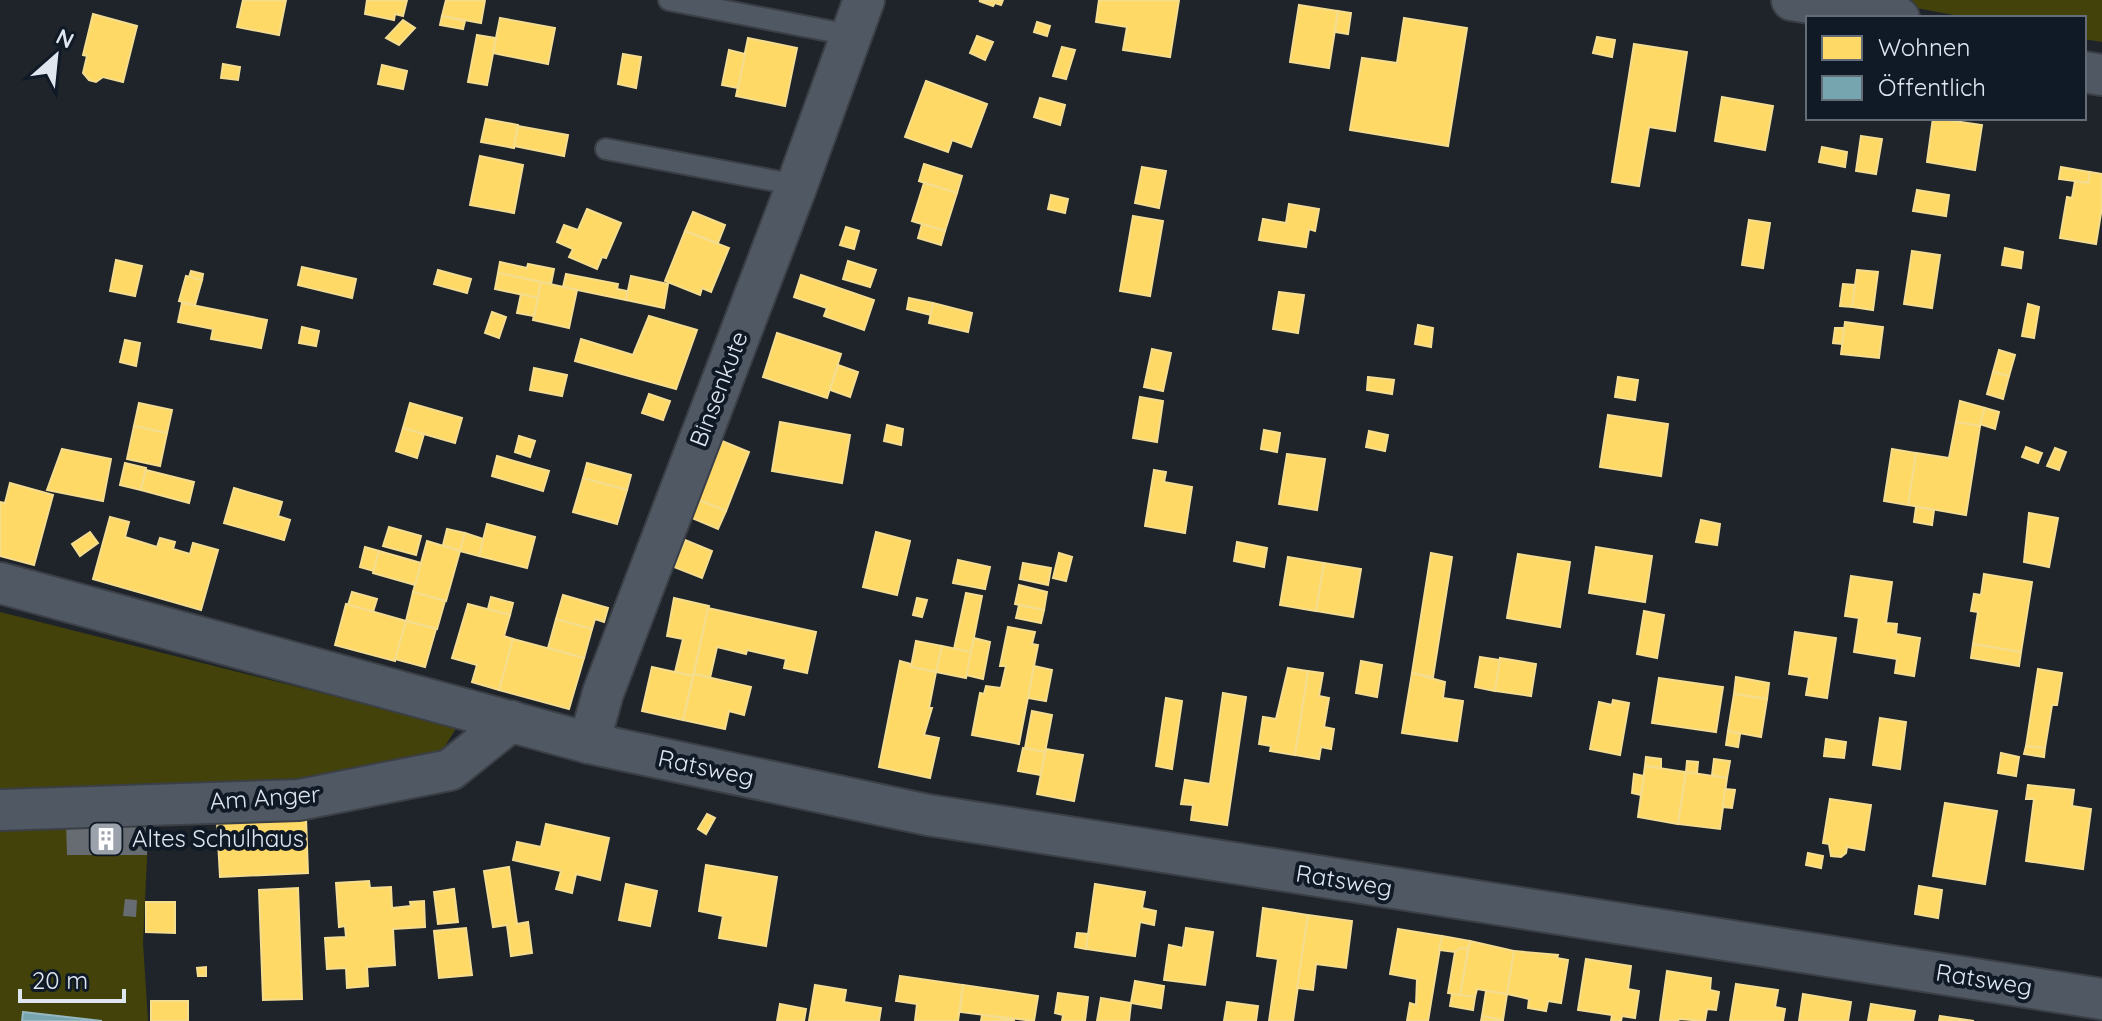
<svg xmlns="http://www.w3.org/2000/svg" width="2102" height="1021" viewBox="0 0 2102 1021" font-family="Quicksand,sans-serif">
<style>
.green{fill:#42420a}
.homes{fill:#ffd966;stroke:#f5dd8f;stroke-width:2}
.public{fill:#76a5af;stroke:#96b8c2;stroke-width:2}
.building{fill:#676c72}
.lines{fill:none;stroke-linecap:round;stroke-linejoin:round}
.service-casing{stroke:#3b3f46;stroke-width:24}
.minor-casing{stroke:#3b3f46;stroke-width:44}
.service{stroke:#505863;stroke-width:20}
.minor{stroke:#505863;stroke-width:40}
.labels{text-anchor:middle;stroke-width:8;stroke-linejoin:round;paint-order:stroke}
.street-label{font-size:24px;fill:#dfe6f0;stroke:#101a27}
.poi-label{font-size:24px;fill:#dfe6f0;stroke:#101a27;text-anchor:start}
</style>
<rect width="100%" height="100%" fill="#1f242b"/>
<!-- green -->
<g class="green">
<polygon points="1873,0 2102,0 2102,42 2084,39 2084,18 1970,18"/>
<polygon points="0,612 457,727 437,759 303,788 0,796"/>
<polygon points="149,816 143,943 148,1021 0,1021 0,822"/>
</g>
<!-- homes -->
<g class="homes">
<polygon points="243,0 286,0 279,35 237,27"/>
<polygon points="367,0 407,0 403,16 395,14 394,20 365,14"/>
<polygon points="446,0 485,0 481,23 442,16"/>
<polygon points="1003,0 1001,5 995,3 993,6 979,1"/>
<polygon points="1099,0 1179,0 1170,57 1123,50 1127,27 1096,22"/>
<polygon points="1299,5 1338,11 1329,68 1290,62"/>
<polygon points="1338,11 1351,13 1348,34 1335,32"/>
<polygon points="93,14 137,26 123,82 103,77 96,82 89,80 83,73 87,56 83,55"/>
<polygon points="442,16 465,21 463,29 440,25"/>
<polygon points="500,18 555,28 548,64 493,53"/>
<polygon points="1404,18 1467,28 1448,146 1350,130 1362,58 1397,63"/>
<polygon points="403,20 415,28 399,45 386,38"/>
<polygon points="1037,22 1050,26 1047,36 1034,32"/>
<polygon points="477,35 496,38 487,85 468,82"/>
<polygon points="977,36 993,42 985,60 970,53"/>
<polygon points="1597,37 1615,40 1612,57 1593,53"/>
<polygon points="748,38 797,48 785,106 736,96"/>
<polygon points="1634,44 1687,52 1675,131 1649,127 1639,186 1612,182"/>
<polygon points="1062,47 1075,50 1066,79 1053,76"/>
<polygon points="729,50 745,54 738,88 722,85"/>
<polygon points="623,54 641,57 636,88 618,84"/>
<polygon points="223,64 240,67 238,80 221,78"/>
<polygon points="382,65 407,71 403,89 378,84"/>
<polygon points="926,81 987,104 971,147 952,140 948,152 905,137"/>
<polygon points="1722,97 1773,106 1765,150 1715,141"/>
<polygon points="1040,98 1065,105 1060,125 1034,117"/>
<polygon points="1933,118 1982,125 1975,170 1927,162"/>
<polygon points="486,119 518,125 514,148 481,142"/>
<polygon points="518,126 568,135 564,156 514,146"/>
<polygon points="1861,136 1882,139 1876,174 1856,171"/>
<polygon points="1822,147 1847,152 1845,167 1819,162"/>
<polygon points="480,156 523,165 514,213 470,205"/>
<polygon points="924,164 962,176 957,193 919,181"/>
<polygon points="1142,167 1166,171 1159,208 1135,203"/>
<polygon points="2061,167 2090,172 2088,183 2059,179"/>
<polygon points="2090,172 2102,174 2102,207 2096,244 2060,238 2067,197 2072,198 2075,181 2088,183"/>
<polygon points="924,183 957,193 945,231 912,221"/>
<polygon points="1917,190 1949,195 1946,216 1913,211"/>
<polygon points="1051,195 1068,199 1065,213 1048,209"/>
<polygon points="1289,204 1319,209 1315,231 1309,229 1306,247 1259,240 1263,219 1286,223"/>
<polygon points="587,209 621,223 606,258 602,257 597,269 569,257 573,249 557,242 564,225 578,230"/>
<polygon points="693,212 725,225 718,243 685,231"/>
<polygon points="1133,216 1163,221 1150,296 1120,291"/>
<polygon points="1749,220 1770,223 1763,268 1742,265"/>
<polygon points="922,224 945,231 941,245 918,238"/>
<polygon points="846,227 859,231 854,249 840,245"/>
<polygon points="685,231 729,248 711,292 702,288 700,295 665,281"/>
<polygon points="2005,248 2023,252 2021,268 2002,265"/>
<polygon points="1912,251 1940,255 1932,308 1904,304"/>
<polygon points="116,260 142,266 135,296 110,291"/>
<polygon points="848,261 876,270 870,287 843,279"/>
<polygon points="500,262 527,268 528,264 554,269 551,284 498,273"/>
<polygon points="302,267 356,279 352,298 298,285"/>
<polygon points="438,270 471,279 467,293 434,284"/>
<polygon points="1857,270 1878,272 1873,310 1852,307"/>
<polygon points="191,271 203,274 202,280 189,277"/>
<polygon points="498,273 541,282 538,298 495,289"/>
<polygon points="566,274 618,284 617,289 627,291 626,300 563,287"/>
<polygon points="801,275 874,300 864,330 824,316 827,308 794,297"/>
<polygon points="186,276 202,280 195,305 179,301"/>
<polygon points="631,276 668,284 664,308 626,300"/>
<polygon points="541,282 577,290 569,328 533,320"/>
<polygon points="1843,284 1855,285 1852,307 1840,306"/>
<polygon points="1279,292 1304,295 1298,333 1273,329"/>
<polygon points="521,294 538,298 534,316 517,313"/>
<polygon points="909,298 933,303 931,315 907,309"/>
<polygon points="182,303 267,320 261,348 211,339 213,329 178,322"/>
<polygon points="933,303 972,313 968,332 929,323"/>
<polygon points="2028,304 2039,307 2034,338 2022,336"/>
<polygon points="492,312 506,317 499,338 485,333"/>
<polygon points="649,316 697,330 676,389 575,361 581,339 633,355"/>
<polygon points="1845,322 1883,327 1879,358 1841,354"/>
<polygon points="1418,325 1433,328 1431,347 1415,344"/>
<polygon points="302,327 319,331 316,346 299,343"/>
<polygon points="1835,328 1844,328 1842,344 1833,343"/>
<polygon points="777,333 841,354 827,398 763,377"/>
<polygon points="125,340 140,343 136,366 120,362"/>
<polygon points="1152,349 1171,353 1163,391 1144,387"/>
<polygon points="1999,350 2015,355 2009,376 1993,372"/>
<polygon points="838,365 858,372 850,397 830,390"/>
<polygon points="534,368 567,375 562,396 530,390"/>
<polygon points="1993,372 2009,376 2003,399 1987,394"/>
<polygon points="1368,377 1394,380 1392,394 1367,390"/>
<polygon points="1618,377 1638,380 1635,400 1615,397"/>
<polygon points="649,394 670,401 663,420 642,413"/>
<polygon points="1140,397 1163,401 1157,442 1133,438"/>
<polygon points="1960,401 1985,408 1980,426 1956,422"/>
<polygon points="139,403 172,410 167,433 134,426"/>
<polygon points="410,403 462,418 455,443 403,428"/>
<polygon points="1985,408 1999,412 1995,429 1980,424"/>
<polygon points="1608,415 1668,424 1661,476 1600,467"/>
<polygon points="780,422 850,435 842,483 772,471"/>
<polygon points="1956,422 1980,426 1966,515 1908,505 1916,453 1949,458"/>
<polygon points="887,425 903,429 901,445 884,441"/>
<polygon points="134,426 167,433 160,466 127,459"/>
<polygon points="403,428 424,434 417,458 396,451"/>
<polygon points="1264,430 1280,433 1277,452 1261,449"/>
<polygon points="1369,431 1388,435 1385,451 1366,447"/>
<polygon points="519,436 535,441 530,457 515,452"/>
<polygon points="722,441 749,452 726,511 699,500"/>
<polygon points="2026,447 2042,453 2038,463 2022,457"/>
<polygon points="2055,448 2066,452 2059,470 2047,466"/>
<polygon points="62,449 111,459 103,501 47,490"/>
<polygon points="1892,449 1916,453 1908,505 1884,501"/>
<polygon points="1287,454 1325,459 1317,510 1279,504"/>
<polygon points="497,456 549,471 543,491 492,476"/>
<polygon points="125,463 146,468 141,490 120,485"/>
<polygon points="587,463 631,475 627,490 583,478"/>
<polygon points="146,470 194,482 189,503 141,490"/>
<polygon points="1154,470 1166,472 1164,482 1192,487 1185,533 1145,526"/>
<polygon points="583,478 627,490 617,524 573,512"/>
<polygon points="10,483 53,495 34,565 0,556 0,502 5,503"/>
<polygon points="234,488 282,502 278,516 290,520 284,540 224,523"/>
<polygon points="699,500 726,511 718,529 692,518"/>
<polygon points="1916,507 1934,510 1932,525 1914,522"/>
<polygon points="2029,513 2058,518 2049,567 2024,562"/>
<polygon points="110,517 129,522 125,537 157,547 160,538 175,542 173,549 190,554 193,543 218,550 201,610 93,579"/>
<polygon points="1701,520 1720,524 1717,545 1696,542"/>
<polygon points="487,524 535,537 527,568 479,556"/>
<polygon points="389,527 421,536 416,555 383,546"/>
<polygon points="447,529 465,533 460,551 443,545"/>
<polygon points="90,532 98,543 80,556 72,544"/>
<polygon points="876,532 910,541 897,595 863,587"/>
<polygon points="465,533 483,539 479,556 460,551"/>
<polygon points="685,540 712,551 702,578 674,567"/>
<polygon points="427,541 460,551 446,601 413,592"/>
<polygon points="1237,542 1267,548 1264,567 1234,561"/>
<polygon points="365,547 379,551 374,571 360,567"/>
<polygon points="1596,547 1652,556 1645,602 1589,593"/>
<polygon points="379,551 421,563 415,585 373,573"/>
<polygon points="1059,553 1072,557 1066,581 1053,578"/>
<polygon points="1431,553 1452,557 1433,677 1412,673"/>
<polygon points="1518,554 1570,562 1560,627 1507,618"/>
<polygon points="1288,557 1324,563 1316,611 1280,605"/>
<polygon points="958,560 990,567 985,589 953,583"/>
<polygon points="1023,563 1051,568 1048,585 1020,579"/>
<polygon points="1324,563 1361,569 1353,617 1316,611"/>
<polygon points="1984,574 2032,582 2021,652 1973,644 1978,612 1971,611 1974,594 1981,595"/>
<polygon points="1851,576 1892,582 1886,623 1897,624 1896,634 1920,638 1914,676 1895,673 1897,659 1854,652 1859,618 1845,616"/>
<polygon points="1019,585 1047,592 1044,610 1015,604"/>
<polygon points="352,592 377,599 373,612 348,605"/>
<polygon points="413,592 445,601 437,629 406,621"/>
<polygon points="966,593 982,596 971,652 954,649"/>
<polygon points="563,595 608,608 604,622 595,619 592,629 556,619"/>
<polygon points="491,597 513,603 510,615 488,609"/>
<polygon points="674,598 709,606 693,676 675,672 683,639 667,636"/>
<polygon points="917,598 927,600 922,617 913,615"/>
<polygon points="346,604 406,621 395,661 335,645"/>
<polygon points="468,604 510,615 504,636 513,639 499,690 472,682 477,665 452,658"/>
<polygon points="1019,605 1044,610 1041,623 1016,618"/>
<polygon points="708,608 816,632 807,673 784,668 786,659 747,650 746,654 717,647 710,678 694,674"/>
<polygon points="1644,611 1664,615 1657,658 1637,654"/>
<polygon points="556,619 592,629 584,658 548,648"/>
<polygon points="406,621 436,629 425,667 395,659"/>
<polygon points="1008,627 1035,632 1032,644 1038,645 1019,744 972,735 980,693 984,694 986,686 1001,688 1006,666 1000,666"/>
<polygon points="1795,632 1836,638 1827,698 1806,695 1809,677 1789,674"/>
<polygon points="974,638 990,642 983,679 966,675"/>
<polygon points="513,639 584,658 569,709 499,690"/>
<polygon points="916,641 942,646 936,672 911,667"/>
<polygon points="1973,644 2021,652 2019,666 1971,658"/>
<polygon points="942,646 971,652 966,678 936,672"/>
<polygon points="1480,657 1500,660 1495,691 1475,687"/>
<polygon points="1500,658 1536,664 1531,696 1495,691"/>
<polygon points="900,661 911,664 911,667 936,672 929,708 932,708 924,735 939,738 930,778 879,767"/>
<polygon points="1361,661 1382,665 1377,697 1356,693"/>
<polygon points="1034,666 1052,670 1046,701 1028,698"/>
<polygon points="652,667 693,676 683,720 642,711"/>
<polygon points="1288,668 1308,671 1295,755 1270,751 1271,746 1259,744 1263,717 1276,719"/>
<polygon points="2038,669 2062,673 2057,705 2052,705 2045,748 2026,746"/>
<polygon points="1308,671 1323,673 1319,696 1329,698 1324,727 1334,729 1331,749 1321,747 1319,759 1295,755"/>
<polygon points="1412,673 1445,682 1443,698 1463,701 1457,741 1402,733"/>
<polygon points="694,674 751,687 744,715 729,711 725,729 683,720"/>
<polygon points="1736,677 1769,683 1767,699 1734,694"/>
<polygon points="1659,678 1723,687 1716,732 1652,723"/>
<polygon points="1223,693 1246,697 1227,825 1191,820 1193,805 1181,804 1185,780 1210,784"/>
<polygon points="1734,694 1767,699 1761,737 1728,731"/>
<polygon points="1166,698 1182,701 1172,769 1156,766"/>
<polygon points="1613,700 1629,703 1620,755 1590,749 1599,702 1612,705"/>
<polygon points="1032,711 1052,715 1045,752 1025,748"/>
<polygon points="1880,718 1906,722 1900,769 1873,765"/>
<polygon points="1728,731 1740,734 1738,747 1726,745"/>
<polygon points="1826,739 1846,742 1844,758 1824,756"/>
<polygon points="2026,746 2045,748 2044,757 2024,754"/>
<polygon points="1023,748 1045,752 1041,775 1018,771"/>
<polygon points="1046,749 1083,755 1074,801 1037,794"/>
<polygon points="2001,753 2019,757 2016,776 1998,773"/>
<polygon points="1646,757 1661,759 1661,768 1645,766"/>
<polygon points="1714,759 1730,761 1727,778 1712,775"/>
<polygon points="1687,761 1698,762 1697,773 1686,772"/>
<polygon points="1645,766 1686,772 1678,824 1638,817"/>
<polygon points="1686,772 1727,778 1720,829 1678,824"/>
<polygon points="1634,774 1644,776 1641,795 1632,793"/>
<polygon points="2028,785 2074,790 2072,806 2091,809 2083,869 2026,861 2034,799 2026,799"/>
<polygon points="1725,789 1735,790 1732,808 1723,807"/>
<polygon points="1830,799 1871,805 1864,850 1847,847 1846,853 1841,857 1831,856 1829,844 1823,843"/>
<polygon points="1945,803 1997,811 1985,884 1933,876"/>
<polygon points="707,814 715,818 706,834 698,829"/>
<polygon points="306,818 308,873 220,877 217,822"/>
<polygon points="546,824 609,838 600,880 576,874 572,893 556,889 561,871 513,860 517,842 541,847"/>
<polygon points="1808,853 1823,856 1821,868 1806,865"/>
<polygon points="706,865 777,877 766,946 719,938 723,916 699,911"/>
<polygon points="509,867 517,924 528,922 532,953 511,956 507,925 493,927 484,871"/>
<polygon points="369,881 370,888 391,887 392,908 411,906 410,902 424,901 425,927 393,929 395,965 367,967 368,986 347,988 346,968 327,969 325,938 346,937 345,926 339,927 336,883"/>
<polygon points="626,884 657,891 650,926 619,920"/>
<polygon points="1095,884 1145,892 1142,908 1156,911 1154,925 1140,922 1135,956 1086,949"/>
<polygon points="1919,886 1942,890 1938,918 1915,914"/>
<polygon points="298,888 302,999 263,1000 259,890"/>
<polygon points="454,889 458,922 438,924 434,892"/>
<polygon points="146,902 175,902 175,933 146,932"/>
<polygon points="1263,908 1308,915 1293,1021 1269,1021 1278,959 1257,956"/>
<polygon points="1308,915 1352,921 1346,968 1316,964 1313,990 1297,988"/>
<polygon points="466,928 472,975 439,978 434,931"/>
<polygon points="1186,928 1213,932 1205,985 1164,980 1169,945 1183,948"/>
<polygon points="1398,929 1442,936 1428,1021 1407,1021 1410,1003 1416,1005 1417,979 1390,974"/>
<polygon points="1077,933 1088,934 1086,949 1075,947"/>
<polygon points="1442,936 1470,941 1468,949 1460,948 1455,952 1439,950"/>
<polygon points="1470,941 1514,951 1507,994 1477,989 1475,997 1460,995"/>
<polygon points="1460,948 1468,949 1460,995 1448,993 1455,952"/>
<polygon points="1514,951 1558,955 1557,958 1568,960 1561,1003 1548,1001 1546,1011 1528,1008 1529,999 1507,994"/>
<polygon points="1586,959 1631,966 1628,989 1639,991 1635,1018 1622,1016 1621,1021 1611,1021 1612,1015 1578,1010"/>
<polygon points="206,967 206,976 198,976 197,968"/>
<polygon points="1667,971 1711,978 1710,990 1719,992 1716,1010 1707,1009 1705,1021 1679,1019 1678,1021 1660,1021"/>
<polygon points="900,976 963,985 958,1021 915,1021 917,1004 896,1001"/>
<polygon points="1135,981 1164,986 1161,1008 1131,1003"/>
<polygon points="1736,984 1778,990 1775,1007 1785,1009 1783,1021 1730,1021"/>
<polygon points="815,985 846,990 844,1002 881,1008 879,1021 809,1021"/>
<polygon points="963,985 1038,996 1034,1021 960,1012"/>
<polygon points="1486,991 1507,994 1503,1020 1482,1016"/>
<polygon points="1058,993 1088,997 1085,1021 1062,1021 1063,1015 1055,1013"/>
<polygon points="1452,994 1475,997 1473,1010 1450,1006"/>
<polygon points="1803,994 1851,1002 1848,1021 1799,1021"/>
<polygon points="1101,998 1131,1003 1129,1021 1097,1021"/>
<rect x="151" y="1001" width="37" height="20"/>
<polygon points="1227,1002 1258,1006 1256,1021 1224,1021"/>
<polygon points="780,1004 806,1009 804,1021 777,1021"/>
<polygon points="1871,1004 1915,1011 1913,1021 1868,1021"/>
<polygon points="982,1015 1014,1020 1014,1021 981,1021"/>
<polygon points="1482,1016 1503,1020 1503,1021 1481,1021"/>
<polygon points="1940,1016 1974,1021 1939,1021"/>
</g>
<!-- public -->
<polygon class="public" points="23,1012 102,1021 22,1021"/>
<!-- building -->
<g class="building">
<polygon points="66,822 146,822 147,855 67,855"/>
<polygon points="125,899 137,900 136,917 123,916"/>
</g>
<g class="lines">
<defs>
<g id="service">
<polyline points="669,0 850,35"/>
<polyline points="606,149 797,185"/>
</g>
<g id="minor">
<polyline points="1792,0 1899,18"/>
<polyline points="2084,72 2102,75"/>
<polyline points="0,583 589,743 928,815 2102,999"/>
<polyline points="589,743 603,693 797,185 864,0"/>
<polyline points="0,810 299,800 450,770 511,721"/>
</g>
</defs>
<!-- service casing -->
<use href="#service" class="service-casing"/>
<!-- minor casing -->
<use href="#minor" class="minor-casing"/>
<!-- service -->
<use href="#service" class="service"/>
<!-- minor -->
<use href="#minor" class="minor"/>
</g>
<!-- icons -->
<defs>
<symbol id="building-square" viewBox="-11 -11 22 22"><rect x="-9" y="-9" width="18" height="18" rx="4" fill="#9ca2ab" stroke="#101a27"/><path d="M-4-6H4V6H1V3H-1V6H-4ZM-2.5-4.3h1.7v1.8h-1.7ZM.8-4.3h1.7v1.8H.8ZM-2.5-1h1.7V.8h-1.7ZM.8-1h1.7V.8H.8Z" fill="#fff"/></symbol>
</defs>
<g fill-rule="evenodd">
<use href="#building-square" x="86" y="819" width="40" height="40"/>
</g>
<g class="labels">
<!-- street labels -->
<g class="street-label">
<text transform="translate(719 389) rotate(-69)" y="8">Binsenkute</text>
<text transform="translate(706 768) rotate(12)" y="8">Ratsweg</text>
<text transform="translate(265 798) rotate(-4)" y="8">Am Anger</text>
<text transform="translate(1344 881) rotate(9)" y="8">Ratsweg</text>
<text transform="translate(1984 980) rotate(9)" y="8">Ratsweg</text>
</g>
<!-- poi labels -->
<g class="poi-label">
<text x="132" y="847">Altes Schulhaus</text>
</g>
</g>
<!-- legend -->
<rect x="1806" y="16" width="280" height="104" fill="#101a27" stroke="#636c77" stroke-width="2"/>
<rect x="1822" y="36" width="40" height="24" fill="#ffd966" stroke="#636c77" stroke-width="2"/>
<text x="1878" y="56" font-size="24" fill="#dfe6f0">Wohnen</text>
<rect x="1822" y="76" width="40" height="24" fill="#76a5af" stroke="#636c77" stroke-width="2"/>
<text x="1878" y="96" font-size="24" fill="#dfe6f0">Öffentlich</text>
<!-- north arrow -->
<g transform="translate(56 56) rotate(27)" stroke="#101a27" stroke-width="6" paint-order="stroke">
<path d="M0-6L14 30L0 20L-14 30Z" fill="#dfe6f0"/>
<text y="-12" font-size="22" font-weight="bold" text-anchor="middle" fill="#dfe6f0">N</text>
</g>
<!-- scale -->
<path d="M20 989v12h104v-12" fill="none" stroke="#dfe6f0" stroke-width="4"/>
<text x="32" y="989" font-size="24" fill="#dfe6f0" stroke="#101a27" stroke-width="6" paint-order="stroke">20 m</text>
</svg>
